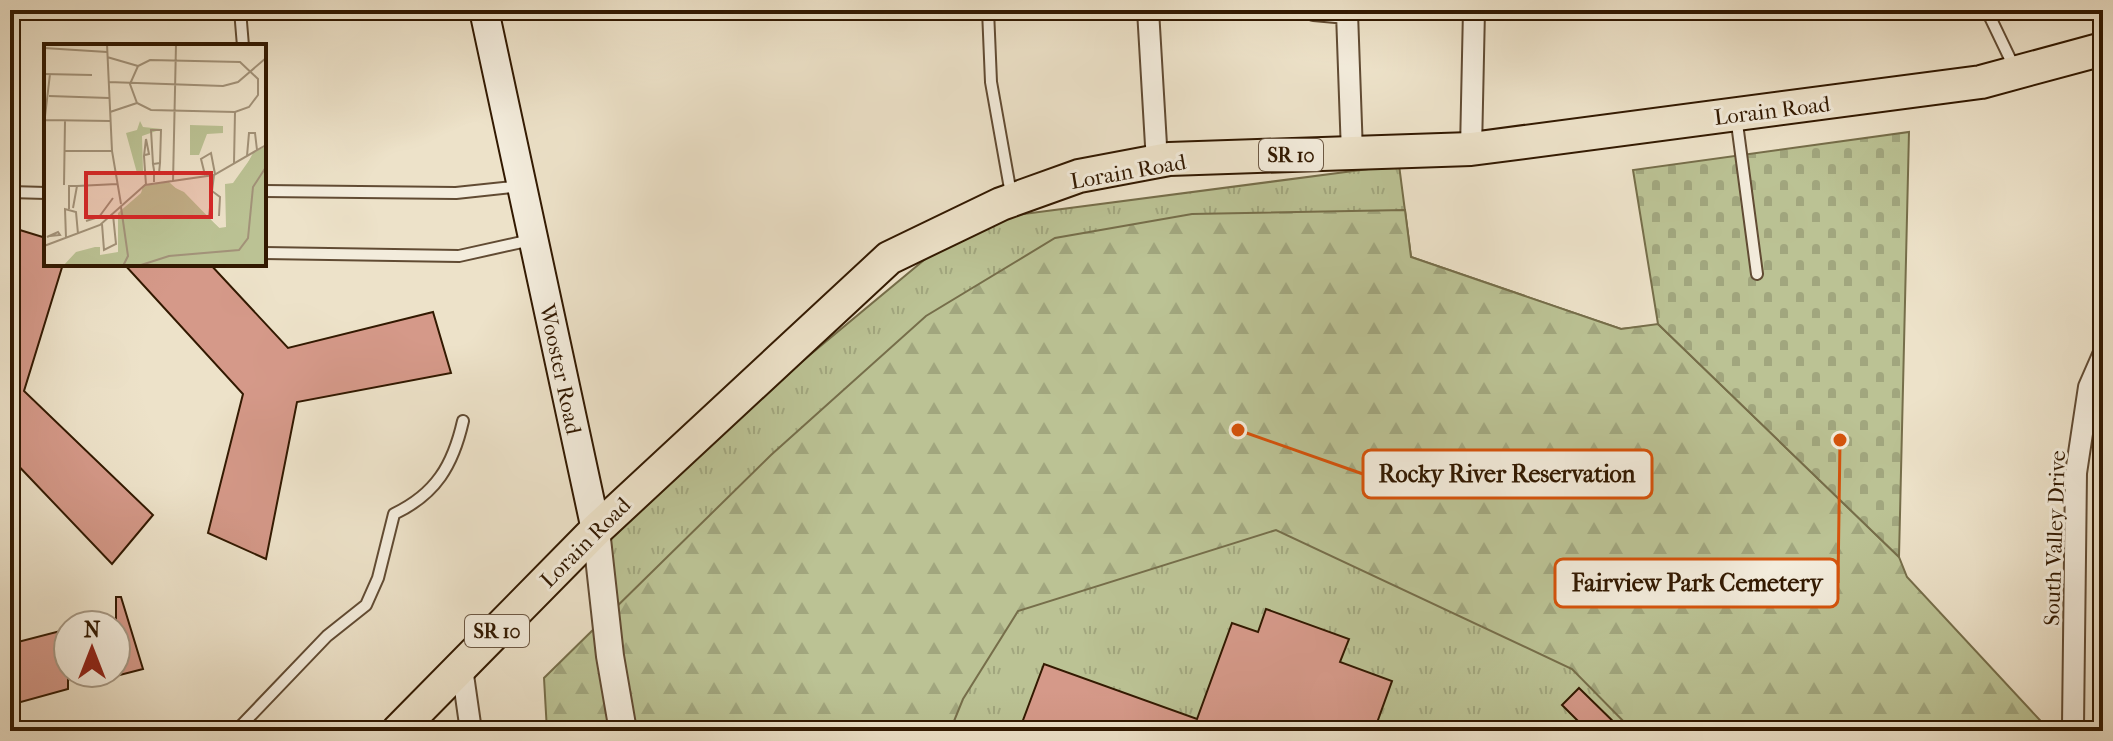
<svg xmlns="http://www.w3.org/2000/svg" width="2113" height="741" viewBox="0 0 2113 741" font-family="'IM FELL French Canon',serif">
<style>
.grass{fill:url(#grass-tufts);stroke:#766e4a;stroke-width:2}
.forest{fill:url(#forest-firs);stroke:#766e4a;stroke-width:2}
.cemetery{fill:url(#cemetery-stones);stroke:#766e4a;stroke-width:2}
.building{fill:#d59989;stroke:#321901;stroke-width:2}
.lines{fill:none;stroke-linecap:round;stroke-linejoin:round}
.service-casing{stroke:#614b33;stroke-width:14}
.minor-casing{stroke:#614b33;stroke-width:24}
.tertiary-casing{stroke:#614b33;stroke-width:30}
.secondary-casing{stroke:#321901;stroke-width:32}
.primary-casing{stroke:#321901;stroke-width:36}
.service{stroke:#f3ecdc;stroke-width:10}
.minor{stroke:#f3ecdc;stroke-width:20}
.tertiary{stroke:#f3ecdc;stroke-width:26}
.secondary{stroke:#f3ecdc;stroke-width:28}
.primary{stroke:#ede2c9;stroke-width:32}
.labels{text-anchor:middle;stroke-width:6;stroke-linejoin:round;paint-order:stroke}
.shield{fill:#f3ecdc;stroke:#6c5843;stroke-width:2}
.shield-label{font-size:20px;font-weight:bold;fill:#321901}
.street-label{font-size:22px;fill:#321901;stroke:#f3ecdc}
.inset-road{fill:none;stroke:#a29279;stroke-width:2}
.view{fill:#d62828;fill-opacity:0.15;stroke:#d62828;stroke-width:4}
.inset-edge{fill:none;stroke:#321901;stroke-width:4}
.leader{fill:none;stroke:#d6530b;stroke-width:3}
.callout-dot{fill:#d6530b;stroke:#f3ecdc;stroke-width:3}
.callout{fill:#f3ecdc;stroke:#d6530b;stroke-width:3}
.callout-label{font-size:24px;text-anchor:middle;font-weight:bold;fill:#321901}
</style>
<defs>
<pattern id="grass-tufts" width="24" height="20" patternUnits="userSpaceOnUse" patternTransform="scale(2)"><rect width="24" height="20" fill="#bbc294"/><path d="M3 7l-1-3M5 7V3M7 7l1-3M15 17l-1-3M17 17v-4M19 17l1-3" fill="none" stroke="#a1a67e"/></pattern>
<pattern id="forest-firs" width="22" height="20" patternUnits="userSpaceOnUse" patternTransform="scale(2)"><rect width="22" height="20" fill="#bbc294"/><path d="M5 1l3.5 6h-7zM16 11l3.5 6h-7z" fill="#a1a67e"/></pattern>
<pattern id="cemetery-stones" width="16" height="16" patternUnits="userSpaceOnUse" patternTransform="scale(2)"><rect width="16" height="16" fill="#bbc294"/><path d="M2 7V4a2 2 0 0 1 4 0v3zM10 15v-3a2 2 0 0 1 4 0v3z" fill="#a1a67e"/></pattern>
</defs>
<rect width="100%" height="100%" fill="#ede2c9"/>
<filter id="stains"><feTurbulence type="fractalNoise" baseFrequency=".0025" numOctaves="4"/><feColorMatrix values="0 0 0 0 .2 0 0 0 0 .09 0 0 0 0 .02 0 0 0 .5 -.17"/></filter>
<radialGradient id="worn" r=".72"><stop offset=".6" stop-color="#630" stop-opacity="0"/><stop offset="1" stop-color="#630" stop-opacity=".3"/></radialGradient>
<!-- grass -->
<polygon class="grass" points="1399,165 1411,257 1621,329 1650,326 2050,731 634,731 599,530 971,221"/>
<!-- forest -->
<polygon class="forest" points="1405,210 1411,257 1621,329 1658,324 1899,557 1907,577 2050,731 1633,731 1572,669 1276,530 1018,611 963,699 950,731 547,731 544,678 771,455 926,316 1055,238 1192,214"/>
<!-- cemetery -->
<polygon class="cemetery" points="1909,132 1899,557 1658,324 1633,170"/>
<!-- building -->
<g class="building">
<polygon points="10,227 46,238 46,264 63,264 24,391 153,515 112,564 10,457"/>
<polygon points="124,264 210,264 288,348 433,312 451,373 297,402 266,559 208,533 243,394"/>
<polygon points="116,597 121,597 143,669 116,676"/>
<polygon points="1266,609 1349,639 1340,662 1392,681 1374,731 1019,731 1044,664 1197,719 1232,623 1258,632"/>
<polygon points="68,629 68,689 10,705 10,644"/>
<polygon points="1579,688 1623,731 1588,731 1562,705"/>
</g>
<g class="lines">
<defs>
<g id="service">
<polyline points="240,10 243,46"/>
<polyline points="988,10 991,82 1011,194"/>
<polyline points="1981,10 1990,17 2014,67"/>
<polyline points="1736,116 1757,274"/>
<polyline points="264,191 456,193 521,186"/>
<polyline points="10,192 46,193"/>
<polyline points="264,253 459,256 531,240"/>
<path d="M236,731L327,636L366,605L378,578L394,514C436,494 453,465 463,421"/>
</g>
<g id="minor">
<polyline points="1148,10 1157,162"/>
<polyline points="1314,10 1347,13 1352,153"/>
<polyline points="1471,149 1474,10"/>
<polyline points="462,668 471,731"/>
<polyline points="2073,726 2076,473 2089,387 2103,355"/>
</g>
<polyline id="tertiary" points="596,530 610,656 623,731"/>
<polyline id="secondary" points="484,10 596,530"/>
<polyline id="primary" points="398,731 596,530 889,258 1001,204 1079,176 1169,159 1471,149 1981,82 2103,49"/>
</defs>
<!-- service casing -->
<use href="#service" class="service-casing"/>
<!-- minor casing -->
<use href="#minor" class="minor-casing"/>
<!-- tertiary casing -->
<use href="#tertiary" class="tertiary-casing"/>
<!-- secondary casing -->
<use href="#secondary" class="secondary-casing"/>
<!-- primary casing -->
<use href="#primary" class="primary-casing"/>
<!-- service -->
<use href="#service" class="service"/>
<!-- minor -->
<use href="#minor" class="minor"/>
<!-- tertiary -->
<use href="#tertiary" class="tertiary"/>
<!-- secondary -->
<use href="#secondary" class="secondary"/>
<!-- primary -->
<use href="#primary" class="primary"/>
</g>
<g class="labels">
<!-- shield labels -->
<g class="shield">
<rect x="1259" y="139" width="64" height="32" rx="6"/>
<rect x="465" y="615" width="64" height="32" rx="6"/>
</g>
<g class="shield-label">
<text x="1291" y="162">SR 10</text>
<text x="497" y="638">SR 10</text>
</g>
<!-- street labels -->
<g class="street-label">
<text transform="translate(1772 110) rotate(-7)" y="8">Lorain Road</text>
<text transform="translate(1128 171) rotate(-10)" y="8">Lorain Road</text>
<text transform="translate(561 369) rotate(78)" y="8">Wooster Road</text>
<text transform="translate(2054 538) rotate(-88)" y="8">South Valley Drive</text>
<text transform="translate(585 542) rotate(-45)" y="8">Lorain Road</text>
</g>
</g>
<!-- overview -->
<g transform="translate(44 44)">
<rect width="222" height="222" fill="#ede2c9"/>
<path d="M222,102V222H77L99,142L125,138L184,192L182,161L209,109Z" fill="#bbc294"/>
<path d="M96,77L99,83L118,85L98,92L99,127L93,129L82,89L93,86ZM146,81L179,82V89L163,90L155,111H146ZM222,103V121L207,146L204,194L192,208L126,210L120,203L122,189L159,203L164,200L135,169L117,160L99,170L95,210L87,222H19L32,208L51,203H56V211L74,208V169L104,143L125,141L140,148L175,184L182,183L181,140L189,139L209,111Z" fill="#bbc294"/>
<path class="inset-road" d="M63,0L68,107L77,160M0,4L63,8M63,13L94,22M106,16L196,18L214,35V51L205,63L191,68L107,66L93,59L86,40L94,22ZM0,30L48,31M64,38L179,42L194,38L222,14M5,52L65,54M66,68L93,59M1,76L66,77M0,81L6,30M20,107H68M101,111L105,110L102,95L100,112L102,141M203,112L205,89H211L213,106M190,119L191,68M109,120L107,86H117L116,119M110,129H115L116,119L109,120L110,126V138M161,131L157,115L167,109L171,130M129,138L132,0M20,141L21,77M33,142L73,140M168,147L176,153L175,172M77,163L84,212L79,222M25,165V142H33L29,164M165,172L170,131M42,177L55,173L69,154M58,180L60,206L72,200L69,171M3,193L14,188L16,191L6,192M22,194L21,165L32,168L34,190M0,202L56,181L101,141L170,131L222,101M94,222L125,212L195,206L204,194L209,143L222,123"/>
<path class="view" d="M42,129H167V173H42Z"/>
<rect width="222" height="222" class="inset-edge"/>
</g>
<!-- callouts -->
<path class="leader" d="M1238 430L1363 474M1840 440L1838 583"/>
<g class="callout-dot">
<circle cx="1238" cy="430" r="8"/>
<circle cx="1840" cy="440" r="8"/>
</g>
<g class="callout">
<rect x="1363" y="450" width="289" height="48" rx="8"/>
<rect x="1555" y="559" width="283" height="48" rx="8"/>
</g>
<g class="callout-label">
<text x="1507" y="482">Rocky River Reservation</text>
<text x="1697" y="591">Fairview Park Cemetery</text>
</g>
<!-- margin -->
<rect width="2113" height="741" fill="none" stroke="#ede2c9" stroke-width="40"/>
<rect x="12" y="12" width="2089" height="717" fill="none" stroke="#321901" stroke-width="4"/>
<rect x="20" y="20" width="2073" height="701" fill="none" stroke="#321901" stroke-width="2"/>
<!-- north arrow -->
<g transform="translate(92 649)"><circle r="38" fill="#f3ecdc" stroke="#a69884" stroke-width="2"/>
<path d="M0-6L14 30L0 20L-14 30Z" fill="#8f2418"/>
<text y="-12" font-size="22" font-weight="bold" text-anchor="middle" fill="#321901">N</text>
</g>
<rect width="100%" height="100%" filter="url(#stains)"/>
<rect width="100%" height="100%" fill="url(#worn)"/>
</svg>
